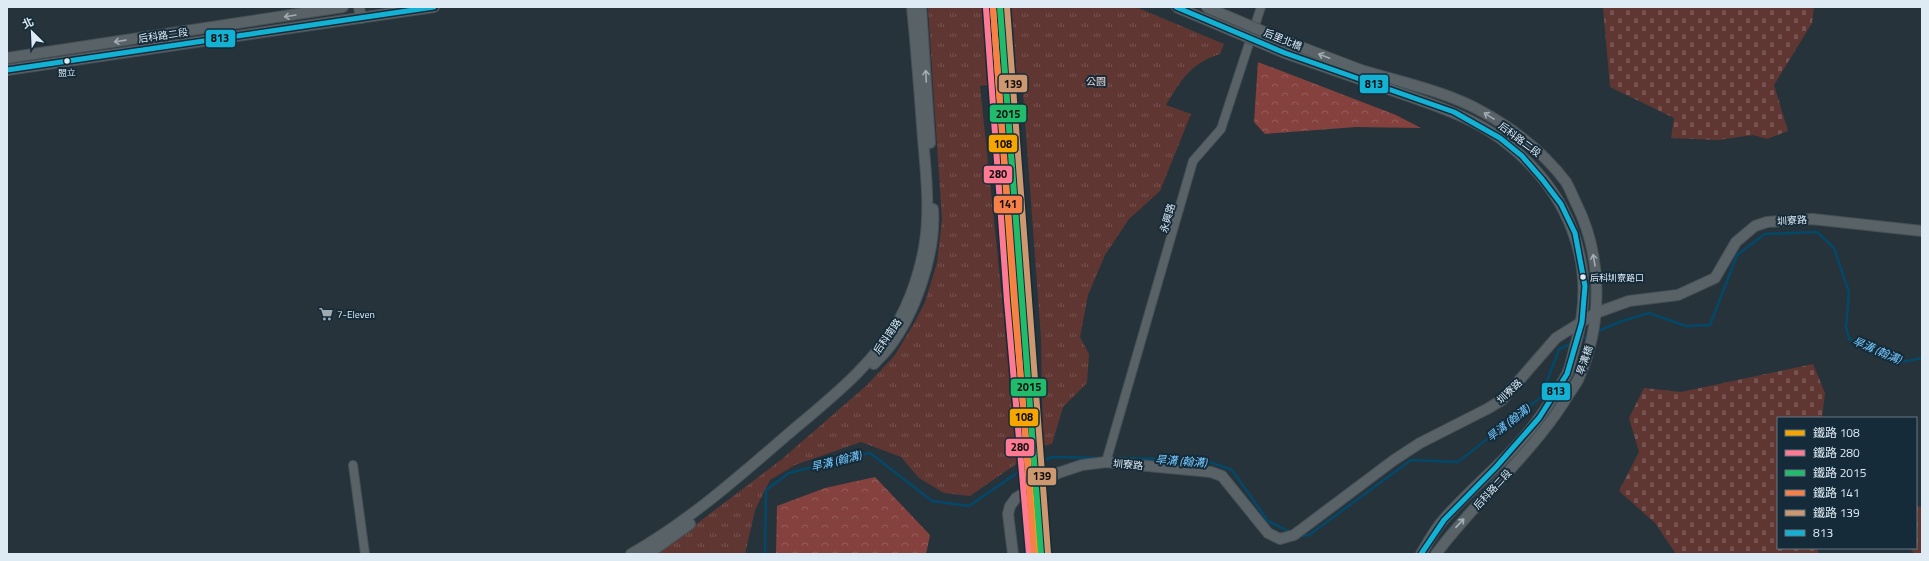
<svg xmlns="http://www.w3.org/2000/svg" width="1929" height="561" viewBox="0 0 1929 561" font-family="'Titillium Web','Noto Sans TC',sans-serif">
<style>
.forest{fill:url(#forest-crowns)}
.cemetery{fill:url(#cemetery-stones)}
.park{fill:url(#park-tufts)}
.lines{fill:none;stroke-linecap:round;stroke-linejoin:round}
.stream{stroke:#044869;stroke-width:2.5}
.minor-casing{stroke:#465157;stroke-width:10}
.tertiary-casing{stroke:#465157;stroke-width:12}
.minor{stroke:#596267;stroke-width:8}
.tertiary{stroke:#596267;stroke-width:10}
.tertiary-bridge-casing{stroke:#465157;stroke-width:12;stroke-linecap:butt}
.tertiary-bridge{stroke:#596267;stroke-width:10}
.bus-1-casing{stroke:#152b39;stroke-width:8}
.bus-1{stroke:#13b2d5;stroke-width:5}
.rail-1-casing{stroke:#152b39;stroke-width:9}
.rail-2-casing{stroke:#152b39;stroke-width:9}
.rail-3-casing{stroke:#152b39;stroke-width:9}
.rail-4-casing{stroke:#152b39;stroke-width:9}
.rail-5-casing{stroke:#152b39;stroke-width:9}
.rail-1{stroke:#f7a600;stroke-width:6}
.rail-2{stroke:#fe7a93;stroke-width:6}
.rail-3{stroke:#20bc6c;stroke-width:6}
.rail-4{stroke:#f78048;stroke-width:6}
.rail-5{stroke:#cd976f;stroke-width:6}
.oneway{stroke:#a2adb5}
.bus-dot{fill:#deebf4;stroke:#152b39;stroke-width:1.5}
.labels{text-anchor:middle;stroke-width:4;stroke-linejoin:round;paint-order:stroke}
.bus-label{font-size:9px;fill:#deebf4;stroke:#152b39}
.street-label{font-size:10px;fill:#deebf4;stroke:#152b39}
.park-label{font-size:10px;fill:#efd7d3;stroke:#152b39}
.poi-label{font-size:10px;fill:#deebf4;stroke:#152b39;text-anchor:start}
.water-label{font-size:11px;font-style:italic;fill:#76c9ff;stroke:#152b39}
.line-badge{stroke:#152b39;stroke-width:1.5}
.pale-badge-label{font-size:11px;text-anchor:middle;font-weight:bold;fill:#111}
</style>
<defs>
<pattern id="forest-crowns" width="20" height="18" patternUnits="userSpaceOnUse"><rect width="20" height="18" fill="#84413d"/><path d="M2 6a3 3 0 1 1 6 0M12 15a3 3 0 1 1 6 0" fill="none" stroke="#955d5a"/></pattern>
<pattern id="cemetery-stones" width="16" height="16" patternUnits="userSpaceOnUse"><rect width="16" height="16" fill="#603632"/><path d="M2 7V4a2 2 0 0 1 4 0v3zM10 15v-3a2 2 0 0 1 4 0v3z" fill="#765350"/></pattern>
<pattern id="park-tufts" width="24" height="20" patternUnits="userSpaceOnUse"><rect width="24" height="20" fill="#603632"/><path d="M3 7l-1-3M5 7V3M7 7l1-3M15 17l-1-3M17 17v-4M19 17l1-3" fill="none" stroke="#765350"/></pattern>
</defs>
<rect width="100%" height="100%" fill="#27333b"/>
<!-- forest -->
<g class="forest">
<polygon points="1258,62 1396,115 1421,128 1356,127 1265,134 1254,122"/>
<polygon points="875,477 930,535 926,554 776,554 777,506 825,488"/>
</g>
<!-- cemetery -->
<g class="cemetery">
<polygon points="1603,7 1814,7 1812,23 1774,85 1788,131 1767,139 1753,135 1718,140 1671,138 1674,118 1610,87"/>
<polygon points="1813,364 1825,393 1822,418 1778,418 1778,548 1817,548 1819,554 1676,554 1655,523 1619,491 1639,452 1629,418 1644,388 1681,392"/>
<polygon points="1916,506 1922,507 1922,554 1914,554 1910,548 1916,548"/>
</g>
<!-- park -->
<path class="park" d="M928,7H1136L1224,44L1220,54C1191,63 1181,80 1166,105L1191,114L1160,191L1129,219L1105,255L1088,295L1080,337L1089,354L1087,383L1063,407L1052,444L1043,446L1041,338L1022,79L980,86L1019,462L970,496L944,493L919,478L901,457L861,442L795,465L770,480L755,510L745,554H657L782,459L867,385L895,355L916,320L925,302L937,263L942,220Z"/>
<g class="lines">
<!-- stream -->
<g class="stream">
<polyline points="1596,332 1622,321 1649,313 1686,326 1710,325 1737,255 1765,234 1817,232 1834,248 1849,292 1846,327 1849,339 1901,362 1922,358"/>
<polyline points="1580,340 1590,335"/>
<polyline points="1118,458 1204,460 1232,470 1268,521 1290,532"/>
<polyline points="1039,462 1052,457 1101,458"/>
<polyline points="1298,536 1309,535 1411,460 1458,462 1541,397 1559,349 1573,343"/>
<polyline points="765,554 766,490 789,473 870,453 932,501 969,506 1020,471"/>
</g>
<defs>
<g id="minor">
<polyline points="1106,462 1193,161 1221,129 1261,7"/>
<polyline points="353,465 365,554"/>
</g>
<g id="tertiary">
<polyline points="359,7 361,18"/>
<polyline points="921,7 930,143"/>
<polyline points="7,58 343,7"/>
<polyline points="7,70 434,7"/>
<path d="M1361,70C1400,82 1445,91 1481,111C1514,129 1544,153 1566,182C1570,189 1573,197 1576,203C1603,257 1603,325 1578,380C1574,387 1568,395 1564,402C1528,458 1475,501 1436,554"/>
<path d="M1420,100C1448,110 1477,121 1501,139C1567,188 1599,262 1576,343C1573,353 1571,365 1567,374C1559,389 1549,404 1539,418C1512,456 1475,484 1444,519C1435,529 1428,542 1421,554"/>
<path d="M874,364C878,359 883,355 887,350C915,315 936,254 933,209"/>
<path d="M631,554C689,521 737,478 787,435C828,400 873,366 900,318C915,290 926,252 927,220C929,189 924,157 922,125C919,86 916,46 912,7"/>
<polyline points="648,554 690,524"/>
<polyline points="1013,554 1008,514 1010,506 1016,498 1058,473 1082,465 1106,462 1211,472 1222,476 1268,533 1280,539 1294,535 1394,460 1420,443 1487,409 1502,400 1556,338 1596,313 1629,301 1678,295 1715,278 1736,242 1755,226 1767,222 1812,219 1922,231"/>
</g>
</defs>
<!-- minor casing -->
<use href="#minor" class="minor-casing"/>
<!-- tertiary casing -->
<use href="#tertiary" class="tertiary-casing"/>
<!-- minor -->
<use href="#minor" class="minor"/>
<!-- tertiary -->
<use href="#tertiary" class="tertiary"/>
<defs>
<g id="tertiary-bridge">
<polyline points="1176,7 1285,53 1420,100"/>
<polyline points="1206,7 1288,42 1361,70"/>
</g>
</defs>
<!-- tertiary-bridge casing -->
<use href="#tertiary-bridge" class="tertiary-bridge-casing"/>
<!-- tertiary-bridge -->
<use href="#tertiary-bridge" class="tertiary-bridge"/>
<defs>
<g id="bus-1">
<polyline points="1176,7 1285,53 1454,112 1500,138 1522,156 1542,179 1561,204 1575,233 1585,286 1582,322 1567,374 1539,418 1496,467 1444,520 1421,554"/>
<polyline points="7,70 434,7"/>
</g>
</defs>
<!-- bus-1 casing -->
<use href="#bus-1" class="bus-1-casing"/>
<!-- bus-1 -->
<use href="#bus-1" class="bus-1"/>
<defs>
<polyline id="rail-1" points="993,7 1014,300 1036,554"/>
<polyline id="rail-2" points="986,8 1007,301 1029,554"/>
<polyline id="rail-3" points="1000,7 1041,554"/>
<polyline id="rail-4" points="993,8 1034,554"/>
<polyline id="rail-5" points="1007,7 1048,553"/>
</defs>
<!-- rail-1 casing -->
<use href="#rail-1" class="rail-1-casing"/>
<!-- rail-2 casing -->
<use href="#rail-2" class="rail-2-casing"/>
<!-- rail-3 casing -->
<use href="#rail-3" class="rail-3-casing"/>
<!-- rail-4 casing -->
<use href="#rail-4" class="rail-4-casing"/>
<!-- rail-5 casing -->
<use href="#rail-5" class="rail-5-casing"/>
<!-- rail-1 -->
<use href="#rail-1" class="rail-1"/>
<!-- rail-2 -->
<use href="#rail-2" class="rail-2"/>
<!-- rail-3 -->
<use href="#rail-3" class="rail-3"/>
<!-- rail-4 -->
<use href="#rail-4" class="rail-4"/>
<!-- rail-5 -->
<use href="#rail-5" class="rail-5"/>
</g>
<!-- one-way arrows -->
<defs><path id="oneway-shaft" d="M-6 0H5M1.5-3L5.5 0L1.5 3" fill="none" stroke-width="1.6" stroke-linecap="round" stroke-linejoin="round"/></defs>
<g class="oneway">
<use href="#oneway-shaft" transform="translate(290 16) rotate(171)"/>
<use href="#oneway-shaft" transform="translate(120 41) rotate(172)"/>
<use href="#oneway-shaft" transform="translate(1324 56) rotate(-159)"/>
<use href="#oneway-shaft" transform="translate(926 76) rotate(-93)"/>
<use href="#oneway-shaft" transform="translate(1489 116) rotate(-148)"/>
<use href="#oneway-shaft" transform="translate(1594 260) rotate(-100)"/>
<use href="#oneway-shaft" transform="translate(1460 523) rotate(-47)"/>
</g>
<!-- icons -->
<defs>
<symbol id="supermarket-bare" viewBox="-9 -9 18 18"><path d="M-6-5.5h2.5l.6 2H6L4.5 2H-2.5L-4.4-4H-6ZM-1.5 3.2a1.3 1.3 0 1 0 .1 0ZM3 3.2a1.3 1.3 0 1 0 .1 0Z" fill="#9eabb3" stroke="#152b39" stroke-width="2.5" paint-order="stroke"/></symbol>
</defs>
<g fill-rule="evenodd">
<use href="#supermarket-bare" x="316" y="304" width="20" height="20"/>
</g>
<!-- markers -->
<g class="bus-dot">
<circle cx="67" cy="61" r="3.5"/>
<circle cx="1583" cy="277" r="3.5"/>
</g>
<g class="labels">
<!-- bus labels -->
<g class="bus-label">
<text x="67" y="76">盟立</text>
<text x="1590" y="281" text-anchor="start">后科圳寮路口</text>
</g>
<!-- street labels -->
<g class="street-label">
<text transform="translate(163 35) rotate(-8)" y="4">后科路二段</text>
<text transform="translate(1283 39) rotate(22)" y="4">后里北橋</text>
<text transform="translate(1520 139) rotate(37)" y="4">后科路二段</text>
<text transform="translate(1167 218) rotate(-74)" y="4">永興路</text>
<text transform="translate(1792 220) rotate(-4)" y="4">圳寮路</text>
<text transform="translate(887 336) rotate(-55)" y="4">后科南路</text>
<text transform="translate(1584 360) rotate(-71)" y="4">旱溝橋</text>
<text transform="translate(1509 391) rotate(-44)" y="4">圳寮路</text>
<text transform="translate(1128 464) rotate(5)" y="4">圳寮路</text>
<text transform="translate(1492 489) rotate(-47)" y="4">后科路二段</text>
</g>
<!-- park labels -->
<g class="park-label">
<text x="1096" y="85">公園</text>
</g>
<!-- poi labels -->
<g class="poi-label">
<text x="337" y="318">7-Eleven</text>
</g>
<!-- water labels -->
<g class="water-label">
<text transform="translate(1877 350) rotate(23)" y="4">旱溝 (翰溝)</text>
<text transform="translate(1508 423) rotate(-38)" y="4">旱溝 (翰溝)</text>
<text transform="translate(836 461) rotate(-14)" y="4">旱溝 (翰溝)</text>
<text transform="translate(1181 461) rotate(4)" y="4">旱溝 (翰溝)</text>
</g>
</g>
<g class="line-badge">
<rect x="205" y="29" width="31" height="19" rx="4" fill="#13b2d5"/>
<rect x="998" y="74" width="30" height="19" rx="4" fill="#cd976f"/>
<rect x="1359" y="74" width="30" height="20" rx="4" fill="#13b2d5"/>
<rect x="989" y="104" width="38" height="19" rx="4" fill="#20bc6c"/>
<rect x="988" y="134" width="30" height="19" rx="4" fill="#f7a600"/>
<rect x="983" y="165" width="30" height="19" rx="4" fill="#fe7a93"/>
<rect x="993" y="195" width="30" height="19" rx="4" fill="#f78048"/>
<rect x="1010" y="378" width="37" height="19" rx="4" fill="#20bc6c"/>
<rect x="1541" y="382" width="30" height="19" rx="4" fill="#13b2d5"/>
<rect x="1009" y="408" width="30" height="19" rx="4" fill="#f7a600"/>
<rect x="1005" y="438" width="30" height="19" rx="4" fill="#fe7a93"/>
<rect x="1027" y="467" width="30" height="19" rx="4" fill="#cd976f"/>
</g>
<g class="pale-badge-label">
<text x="220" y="42">813</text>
<text x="1013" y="88">139</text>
<text x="1374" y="88">813</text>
<text x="1008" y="118">2015</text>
<text x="1003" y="148">108</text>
<text x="998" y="178">280</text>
<text x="1008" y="208">141</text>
<text x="1029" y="391">2015</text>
<text x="1556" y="395">813</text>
<text x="1024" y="421">108</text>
<text x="1020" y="451">280</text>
<text x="1042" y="480">139</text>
</g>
<!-- border -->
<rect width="1929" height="561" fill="none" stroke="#deebf4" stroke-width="16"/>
<!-- legend -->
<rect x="1777" y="417" width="140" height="132" fill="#152b39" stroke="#657884"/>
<rect x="1785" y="430" width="20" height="6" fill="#f7a600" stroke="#657884"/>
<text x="1813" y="437" font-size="12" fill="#deebf4">鐵路 108</text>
<rect x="1785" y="450" width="20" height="6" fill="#fe7a93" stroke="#657884"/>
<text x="1813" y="457" font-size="12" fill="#deebf4">鐵路 280</text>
<rect x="1785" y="470" width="20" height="6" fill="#20bc6c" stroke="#657884"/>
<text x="1813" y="477" font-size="12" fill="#deebf4">鐵路 2015</text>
<rect x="1785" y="490" width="20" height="6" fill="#f78048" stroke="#657884"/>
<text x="1813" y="497" font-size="12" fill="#deebf4">鐵路 141</text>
<rect x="1785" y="510" width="20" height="6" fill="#cd976f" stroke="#657884"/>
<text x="1813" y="517" font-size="12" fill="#deebf4">鐵路 139</text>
<rect x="1785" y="530" width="20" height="6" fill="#13b2d5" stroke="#657884"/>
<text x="1813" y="537" font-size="12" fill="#deebf4">813</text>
<!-- north arrow -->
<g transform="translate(32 32) rotate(336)" stroke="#152b39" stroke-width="3" paint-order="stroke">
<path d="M0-3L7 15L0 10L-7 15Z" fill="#deebf4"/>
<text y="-6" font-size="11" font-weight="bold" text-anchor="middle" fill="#deebf4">北</text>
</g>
</svg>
